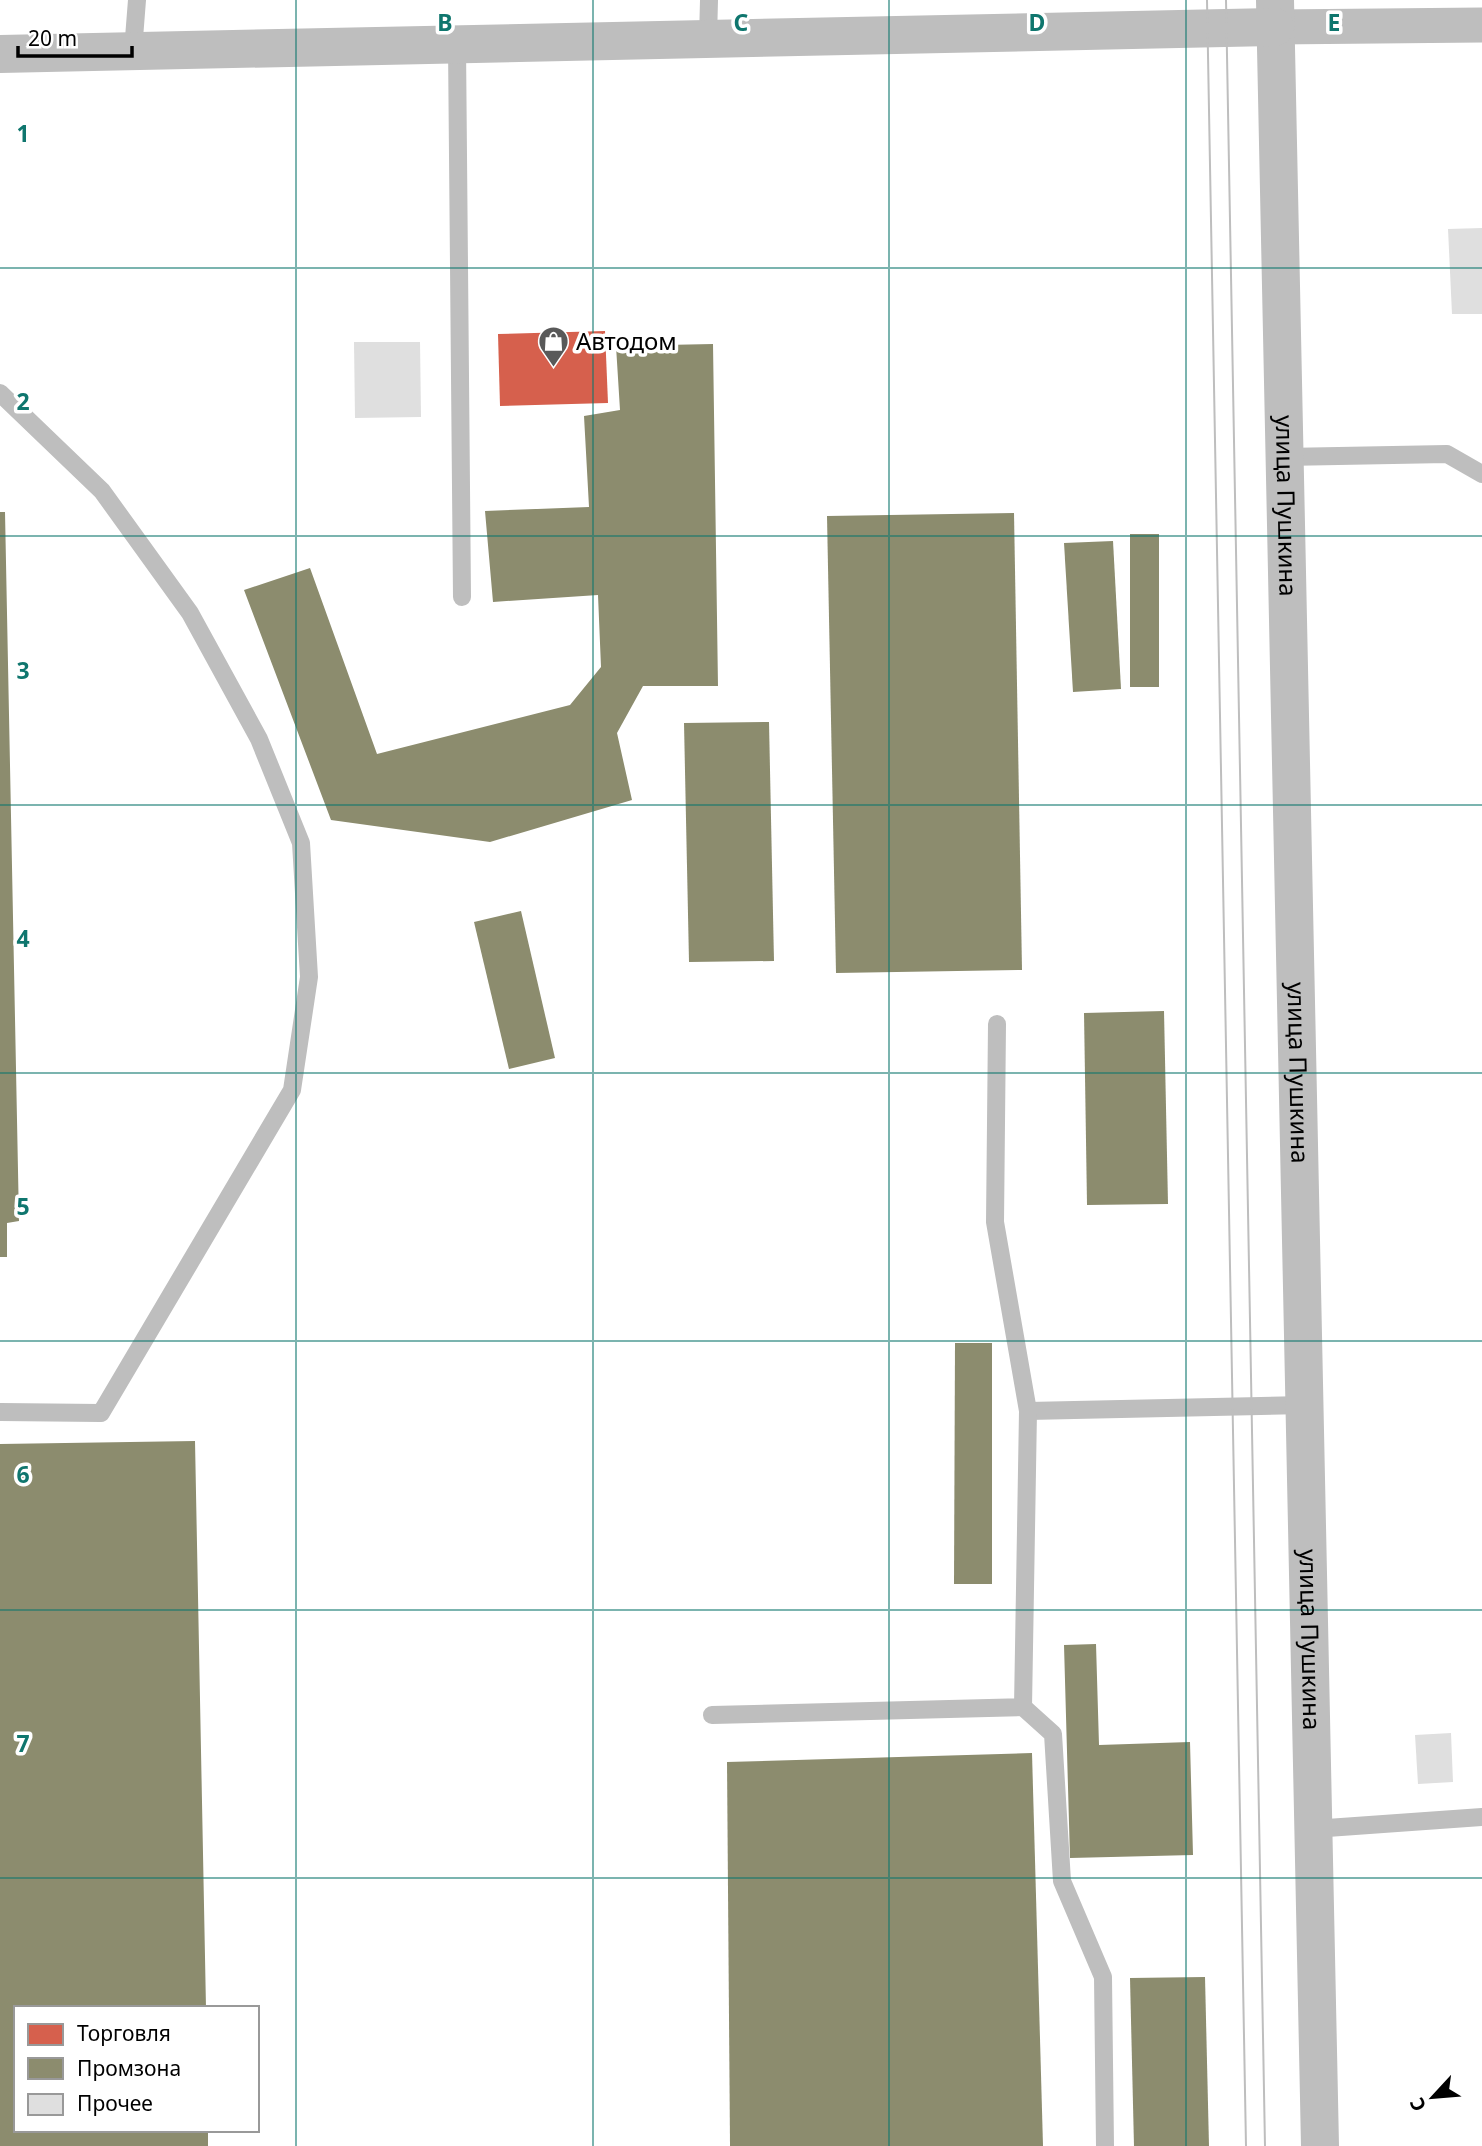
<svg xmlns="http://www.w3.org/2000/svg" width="1482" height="2146" viewBox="0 0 1482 2146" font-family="'Noto Sans',sans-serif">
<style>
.shops{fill:#d6604d}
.industry{fill:#8c8c6e}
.building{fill:#dfdfdf}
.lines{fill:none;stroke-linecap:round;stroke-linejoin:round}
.service{stroke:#bebebe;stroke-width:18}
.minor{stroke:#bebebe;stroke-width:35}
.tertiary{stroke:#bebebe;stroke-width:38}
.tram{stroke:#bebebe;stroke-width:2}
.grid{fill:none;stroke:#0f766e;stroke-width:2;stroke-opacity:0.55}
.labels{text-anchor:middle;stroke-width:7;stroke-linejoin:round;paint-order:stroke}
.poi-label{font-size:24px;fill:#000;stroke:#fff;text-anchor:start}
.street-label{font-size:24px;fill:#000;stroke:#fff}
.grid-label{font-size:23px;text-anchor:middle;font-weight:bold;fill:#0f766e;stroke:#fff;stroke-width:7;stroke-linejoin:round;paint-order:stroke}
</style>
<rect width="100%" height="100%" fill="#fff"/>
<!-- shops -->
<polygon class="shops" points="605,331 608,403 500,406 498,334"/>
<!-- industry -->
<g class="industry">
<polygon points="713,344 718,686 643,686 617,733 632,800 490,842 331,820 244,590 310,568 377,754 570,705 601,667 598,595 493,602 485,511 589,507 584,416 620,410 616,346"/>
<polygon points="0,512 5,512 19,1221 7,1223 7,1257 0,1257"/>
<polygon points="1014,513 1022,970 836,973 827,516"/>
<rect x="1130" y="534" width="29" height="153"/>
<polygon points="1113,541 1121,689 1073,692 1064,543"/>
<polygon points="769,722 774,961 689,962 684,723"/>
<polygon points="521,911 555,1058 509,1069 474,922"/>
<polygon points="1164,1011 1168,1204 1087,1205 1084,1013"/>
<polygon points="955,1343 992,1343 992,1584 954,1584"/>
<polygon points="195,1441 206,2008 16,2008 16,2130 208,2130 208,2146 0,2146 0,1444"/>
<polygon points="1096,1644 1099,1745 1190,1742 1193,1855 1070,1858 1064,1645"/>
<polygon points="1032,1753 1043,2146 730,2146 727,1762"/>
<polygon points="1205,1977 1209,2146 1134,2146 1130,1978"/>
</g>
<!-- building -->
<g class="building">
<polygon points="1482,228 1482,314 1452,314 1448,229"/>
<polygon points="354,342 420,342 421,417 355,418"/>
<polygon points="1451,1733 1453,1782 1418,1784 1415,1735"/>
</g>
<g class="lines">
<!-- service -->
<g class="service">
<polyline points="708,39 709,0"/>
<polyline points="457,45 462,597"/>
<polyline points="133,51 137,0"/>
<polyline points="0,393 102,491 190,613 259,739 301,843 309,977 292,1090 101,1413 0,1412"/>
<polyline points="1284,457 1447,454 1482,474"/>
<polyline points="1028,1411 1305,1405"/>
<polyline points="1023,1707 1053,1734 1062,1881 1103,1977 1105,2146"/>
<polyline points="712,1715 1023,1707 1028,1411 995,1222 997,1024"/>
<polyline points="1313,1829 1482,1817"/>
</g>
<!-- minor -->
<polyline class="minor" points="1275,27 1482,25"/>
<!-- tertiary -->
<g class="tertiary">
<path id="s1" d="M1275,0L1320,2146"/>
<polyline points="0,54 1275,27"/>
</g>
<!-- tram -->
<g class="tram">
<polyline points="1207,0 1246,2146"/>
<polyline points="1226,0 1265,2146"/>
</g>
</g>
<!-- grid -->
<path class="grid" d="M296,0V2146M593,0V2146M889,0V2146M1186,0V2146M0,268H1482M0,536H1482M0,805H1482M0,1073H1482M0,1341H1482M0,1610H1482M0,1878H1482"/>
<!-- icons -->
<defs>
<symbol id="shop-pin" viewBox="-11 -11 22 30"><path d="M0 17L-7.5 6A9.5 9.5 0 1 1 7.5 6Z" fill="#595959" stroke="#fff"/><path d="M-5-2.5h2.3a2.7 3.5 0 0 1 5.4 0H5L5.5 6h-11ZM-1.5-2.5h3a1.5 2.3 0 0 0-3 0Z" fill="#fff"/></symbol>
</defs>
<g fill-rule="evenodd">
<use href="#shop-pin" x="536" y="324" width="35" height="47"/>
</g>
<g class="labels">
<!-- poi labels -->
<g class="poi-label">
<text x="576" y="350">Автодом</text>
</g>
<!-- street labels -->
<g class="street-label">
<text dy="8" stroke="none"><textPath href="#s1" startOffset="506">улица Пушкина</textPath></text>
<text dy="8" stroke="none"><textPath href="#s1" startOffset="1073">улица Пушкина</textPath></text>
<text dy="8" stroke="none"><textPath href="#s1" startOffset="1640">улица Пушкина</textPath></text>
</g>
</g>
<g class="grid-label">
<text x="445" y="31">B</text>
<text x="741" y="31">C</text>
<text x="1037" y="31">D</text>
<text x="1334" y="31">E</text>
<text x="23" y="142">1</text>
<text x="23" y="410">2</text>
<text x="23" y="679">3</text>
<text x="23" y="947">4</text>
<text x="23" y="1215">5</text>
<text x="23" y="1483">6</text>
<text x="23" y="1752">7</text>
</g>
<!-- legend -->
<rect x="14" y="2006" width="245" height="126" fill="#ffffff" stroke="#999999" stroke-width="2"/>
<rect x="28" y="2024" width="35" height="21" fill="#d6604d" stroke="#999999" stroke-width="2"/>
<text x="77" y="2041" font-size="21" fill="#000000">Торговля</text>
<rect x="28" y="2058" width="35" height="21" fill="#8c8c6e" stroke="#999999" stroke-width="2"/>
<text x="77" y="2076" font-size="21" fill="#000000">Промзона</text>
<rect x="28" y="2094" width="35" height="21" fill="#dfdfdf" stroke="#999999" stroke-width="2"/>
<text x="77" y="2111" font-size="21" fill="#000000">Прочее</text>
<!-- north arrow -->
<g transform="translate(1433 2097) rotate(244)" stroke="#ffffff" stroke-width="5" paint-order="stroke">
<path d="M0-5L12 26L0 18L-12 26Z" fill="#000000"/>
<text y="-10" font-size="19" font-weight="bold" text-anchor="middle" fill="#000000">С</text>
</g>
<!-- scale -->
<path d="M18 46v10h114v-10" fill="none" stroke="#000000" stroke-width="3.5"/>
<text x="28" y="46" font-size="21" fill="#000000" stroke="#ffffff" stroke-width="5" paint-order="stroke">20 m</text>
</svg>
